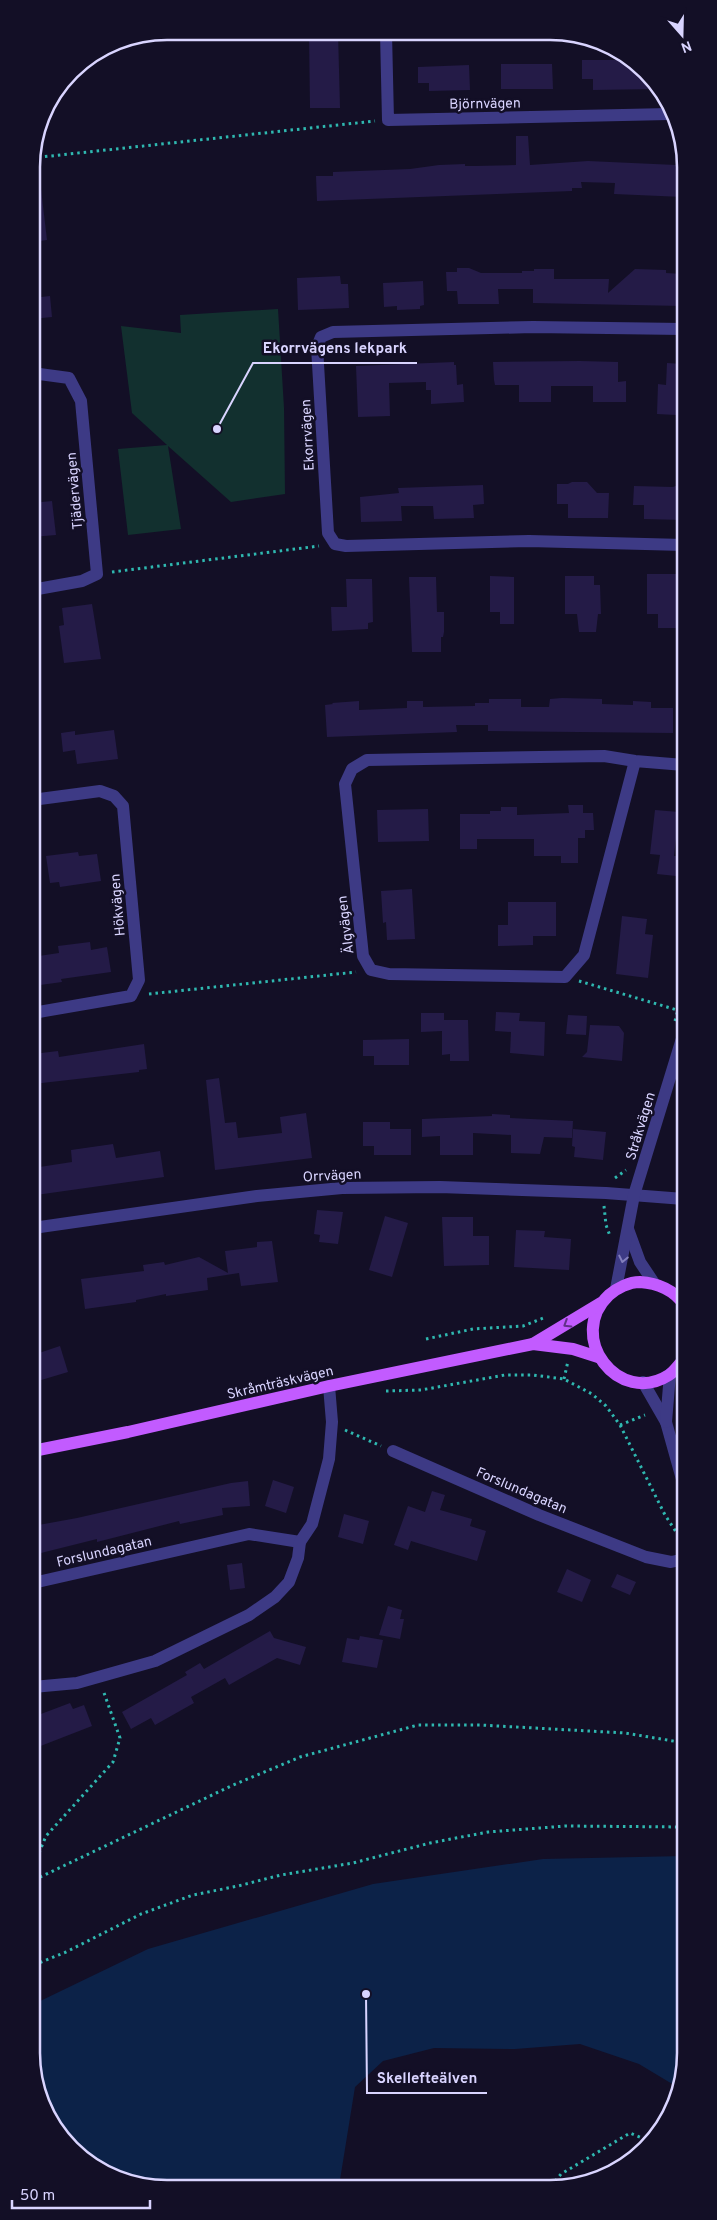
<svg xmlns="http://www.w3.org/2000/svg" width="717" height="2220" viewBox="0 0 717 2220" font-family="Overpass,sans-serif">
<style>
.green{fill:#12302f}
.water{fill:#0c2248}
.building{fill:#241b47}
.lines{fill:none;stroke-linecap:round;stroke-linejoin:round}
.path{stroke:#2fb8b0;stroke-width:3;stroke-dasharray:2.5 4;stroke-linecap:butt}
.minor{stroke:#3d3a85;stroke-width:12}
.major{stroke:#c25bff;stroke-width:12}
.oneway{stroke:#837fbc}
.oneway2{stroke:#623188}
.labels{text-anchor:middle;stroke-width:5;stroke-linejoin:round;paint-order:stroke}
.street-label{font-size:14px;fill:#d9d4ff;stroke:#130f26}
.rim{fill:none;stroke:#d9d4ff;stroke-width:2.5}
.leader{fill:none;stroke:#d9d4ff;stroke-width:2}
.callout-dot{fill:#d9d4ff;stroke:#130f26;stroke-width:2}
.callout-label{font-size:15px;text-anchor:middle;font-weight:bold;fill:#d9d4ff;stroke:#130f26;stroke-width:5;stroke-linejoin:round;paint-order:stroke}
</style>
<rect width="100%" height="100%" fill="#130f26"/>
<!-- green -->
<polygon class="green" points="278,309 284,408 285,494 231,502 168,446 181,529 128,535 118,449 167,445 132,413 121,326 181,333 180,315"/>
<!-- water -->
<polygon class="water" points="685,1856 685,2061 679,2088 639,2064 580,2044 515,2049 434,2048 383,2061 355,2087 339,2186 141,2186 71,2149 34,2079 34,2004 148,1949 373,1884 543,1859"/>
<!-- building -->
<g class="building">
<polygon points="309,32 338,32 340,108 310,108"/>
<polygon points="582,60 625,60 646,71 656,89 593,90 593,79 582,79"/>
<polygon points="501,64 552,64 553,89 501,89"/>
<polygon points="469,65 470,90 429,91 429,83 418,83 418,67"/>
<polygon points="516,136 528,136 530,165 588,161 676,165 676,172 683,172 683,197 614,194 615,183 581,182 582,188 572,188 572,191 317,201 316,176 333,176 333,172 410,169 439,165 465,164 465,166 475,166 516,165"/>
<polygon points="32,189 41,189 47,240 32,242"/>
<polygon points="457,268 469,268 481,273 522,273 522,271 534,271 534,269 554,269 554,279 609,279 608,293 635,269 666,270 666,273 683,274 683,306 533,303 533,289 498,289 499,304 458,304 457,291 447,291 446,272 457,272"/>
<polygon points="340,276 341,284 348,284 349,308 298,310 297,278"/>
<polygon points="423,281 424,305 420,306 420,309 397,310 397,306 384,307 383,283"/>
<polygon points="50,296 52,317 32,319 32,298"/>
<polygon points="580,361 618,362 618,382 626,381 626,402 593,402 593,386 551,386 551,402 519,402 519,385 495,385 494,380 493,362"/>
<polygon points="454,362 454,365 456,365 457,385 463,384 464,402 431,404 431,390 426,390 426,382 389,383 390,416 358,417 356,366"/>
<polygon points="667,363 683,364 684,405 677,405 676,415 657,414 658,384 666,385"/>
<polygon points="572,482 587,482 597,493 609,493 608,518 568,518 568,504 557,504 557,484 568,484"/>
<polygon points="683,483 684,520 644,519 644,505 633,505 634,486 673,487"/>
<polygon points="483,485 484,504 473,505 474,518 434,519 433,506 401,506 402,521 361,522 360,497 399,493 398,488"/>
<polygon points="52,501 56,535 32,537 32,503"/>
<polygon points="647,574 681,574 681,628 658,628 658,614 647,614"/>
<polygon points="490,576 514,577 514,624 500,624 500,612 490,612"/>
<polygon points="565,576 594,576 594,585 600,585 601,614 598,614 596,632 579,632 577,614 565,614"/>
<polygon points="409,577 436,577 437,612 444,612 444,632 443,637 441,637 441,652 412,652"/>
<polygon points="346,579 372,579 373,622 368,623 368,629 332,631 331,607 347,607"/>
<polygon points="92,604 101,659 64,663 59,626 64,625 62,608"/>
<polygon points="562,698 602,699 602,704 633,705 633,701 651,702 651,708 673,708 673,733 488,731 488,725 456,725 457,732 327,737 325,705 333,704 332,703 359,701 359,710 407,708 407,701 423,701 423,707 475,706 475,703 489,703 489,699 521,699 521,707 549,707 550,699"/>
<polygon points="114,730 118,759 77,764 75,750 63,752 61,733 75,731 75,735"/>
<polygon points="568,805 583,805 583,813 593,813 594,830 585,830 585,838 578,838 578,863 561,863 561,856 534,856 534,839 477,839 477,849 460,849 460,814 490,814 490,811 501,811 501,807 517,807 517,815 569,813"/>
<polygon points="428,809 429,841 378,842 377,810"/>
<polygon points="655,810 679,812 674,856 678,856 676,876 657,874 660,855 650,854"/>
<polygon points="78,852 79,856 97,854 101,881 60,887 59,882 50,883 46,856"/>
<polygon points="412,889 415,939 387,940 386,922 383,923 381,891"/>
<polygon points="508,902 556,902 556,936 533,936 533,945 498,946 498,925 508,925"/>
<polygon points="622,916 647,919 645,934 653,935 648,978 616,974"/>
<polygon points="90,942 91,950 107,947 111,972 61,979 62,982 33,986 32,957 59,953 58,946"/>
<polygon points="496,1012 520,1013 519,1021 545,1022 544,1056 510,1053 511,1032 495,1031"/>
<polygon points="421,1013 444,1013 444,1020 468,1020 469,1061 450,1061 450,1054 442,1055 442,1031 421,1032"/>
<polygon points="568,1015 587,1016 586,1035 566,1034"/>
<polygon points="590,1025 619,1026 624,1033 622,1061 582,1057 587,1052"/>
<polygon points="409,1039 409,1065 374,1065 374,1056 363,1056 363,1040"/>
<polygon points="144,1044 147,1069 139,1070 139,1072 33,1084 33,1054 58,1051 59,1057"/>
<polygon points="219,1078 225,1123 236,1122 238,1138 282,1133 280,1117 306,1113 312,1158 215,1170 206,1080"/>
<polygon points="492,1114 510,1115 510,1118 573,1121 572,1138 544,1137 540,1154 511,1153 511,1135 473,1133 473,1155 440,1155 440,1136 422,1137 422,1119 492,1116"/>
<polygon points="363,1122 390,1122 390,1129 411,1129 411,1155 374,1155 374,1146 363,1146"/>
<polygon points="573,1129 606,1132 603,1160 574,1157 575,1147 572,1146"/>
<polygon points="113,1144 116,1158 160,1151 164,1177 36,1195 33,1168 72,1162 71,1150"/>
<polygon points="317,1210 343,1212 338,1244 319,1242 320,1235 314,1234"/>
<polygon points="385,1216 408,1223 392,1277 369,1270"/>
<polygon points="442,1217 473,1217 473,1236 489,1236 489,1265 444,1266"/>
<polygon points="516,1230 545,1231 544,1237 571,1239 569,1270 514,1267"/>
<polygon points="272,1241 278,1282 241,1286 239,1273 207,1278 208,1290 166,1296 166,1294 136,1300 136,1302 85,1309 81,1279 144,1271 143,1265 164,1262 165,1265 199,1257 228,1273 225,1251 257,1247 257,1242"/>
<polygon points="60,1346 68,1372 38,1381 33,1365 33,1355"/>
<polygon points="273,1480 294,1487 286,1513 265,1506"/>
<polygon points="248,1481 250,1506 222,1508 223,1515 180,1524 179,1521 97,1542 97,1539 33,1555 33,1526 77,1518 231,1483"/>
<polygon points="432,1491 445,1495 440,1510 472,1519 470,1526 486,1531 477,1561 411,1541 408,1550 394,1545 408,1506 425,1512"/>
<polygon points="344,1514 369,1521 363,1544 338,1537"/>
<polygon points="242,1563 245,1588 230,1590 227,1565"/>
<polygon points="567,1569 591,1580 582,1602 557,1592"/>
<polygon points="617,1574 636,1582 630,1595 611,1587"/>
<polygon points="388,1606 402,1610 400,1619 404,1619 400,1639 379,1635"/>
<polygon points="270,1631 274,1638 306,1647 300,1665 277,1658 229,1685 225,1678 191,1697 194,1703 155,1725 151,1718 131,1729 122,1712 187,1675 185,1672 200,1663 204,1669"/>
<polygon points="360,1636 383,1640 377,1668 342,1662 347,1638 359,1640"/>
<polygon points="70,1703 73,1709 84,1705 92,1726 38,1747 33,1735 33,1717"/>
</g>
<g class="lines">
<!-- path -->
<g class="path">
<polyline points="32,158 375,121"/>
<polyline points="112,572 319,546"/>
<polyline points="579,981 684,1012"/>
<polyline points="149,994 356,972"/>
<polyline points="675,1021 684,988"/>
<polyline points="615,1178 626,1170"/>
<polyline points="604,1206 606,1225 610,1236"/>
<polyline points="426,1339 473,1329 523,1326 546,1317"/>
<polyline points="564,1379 568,1361"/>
<polyline points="386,1391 421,1390 505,1375 533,1375 564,1379 592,1394 606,1406 620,1425 665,1515 684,1544"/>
<polyline points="620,1425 645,1415"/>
<polyline points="345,1430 381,1446"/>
<polyline points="677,1826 685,1821"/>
<polyline points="34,1865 46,1836 113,1762 120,1738 103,1690"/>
<polyline points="34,1880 231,1786 300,1757 418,1725 480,1725 625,1733 685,1743"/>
<polyline points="34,1965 66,1952 141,1914 193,1895 238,1886 281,1875 353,1863 430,1843 488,1832 566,1826 685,1827"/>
<polyline points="551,2186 561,2174 630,2133 652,2142"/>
</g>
<!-- minor -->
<g class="minor">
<polyline points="386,33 388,120 669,114"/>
<polyline points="683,329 533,327 333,332 321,337 317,347 328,533 335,544 346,546 529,541 684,545"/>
<polyline points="32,373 69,378 81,401 97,574 82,581 32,590"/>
<polyline points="635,761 584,955 565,977 389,974 371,970 363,956 345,784 352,769 367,760 604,756 635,761 684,765"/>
<polyline points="32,800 100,791 114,796 123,806 139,980 131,996 33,1013"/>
<polyline points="33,1228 257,1196 342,1188 440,1187 606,1193 684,1199"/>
<polyline points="628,1229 640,1262 654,1283"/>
<polyline points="616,1289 634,1195 684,1032"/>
<polyline points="643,1382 666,1422 685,1490"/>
<polyline points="666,1422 670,1374"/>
<polyline points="393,1451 539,1515 646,1557 671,1562 685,1559"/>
<polyline points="33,1583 249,1534 300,1542"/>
<polyline points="33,1687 77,1683 155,1661 249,1615 275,1597 289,1582 298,1558 300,1542 312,1524 329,1459 332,1422 329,1386"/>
</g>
<!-- major -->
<g class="major">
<path d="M685,1306C675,1290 657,1283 640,1282C629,1282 617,1288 609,1295C565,1337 619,1407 669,1375C675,1371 680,1363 685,1358"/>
<polyline points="533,1344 601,1303"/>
<polyline points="33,1451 128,1432 329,1386 533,1344 573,1349 598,1357"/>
</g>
</g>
<!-- one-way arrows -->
<defs><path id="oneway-chevron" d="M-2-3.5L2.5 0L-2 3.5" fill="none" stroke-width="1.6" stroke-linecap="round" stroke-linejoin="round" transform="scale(1.25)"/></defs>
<use class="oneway" href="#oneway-chevron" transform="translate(623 1259) rotate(102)"/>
<use class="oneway2" href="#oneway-chevron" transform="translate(567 1324) rotate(148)"/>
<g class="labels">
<!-- street labels -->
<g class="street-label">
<text transform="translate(485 103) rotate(-1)" y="5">Björnvägen</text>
<text transform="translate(307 435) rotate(-93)" y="5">Ekorrvägen</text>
<text transform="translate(74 491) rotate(-95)" y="5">Tjädervägen</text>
<text transform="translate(117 905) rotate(-95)" y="5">Hökvägen</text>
<text transform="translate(345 925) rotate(-97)" y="5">Älgvägen</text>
<text transform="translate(640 1126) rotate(-73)" y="5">Stråkvägen</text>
<text transform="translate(332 1175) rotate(-3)" y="5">Orrvägen</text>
<text transform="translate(280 1382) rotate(-13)" y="5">Skråmträskvägen</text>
<text transform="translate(522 1490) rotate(23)" y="5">Forslundagatan</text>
<text transform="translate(104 1551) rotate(-13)" y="5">Forslundagatan</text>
</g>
</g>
<!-- crop -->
<path d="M0 0H717V2220H0ZM167 40H550A127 127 0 0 1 677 167V2053A127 127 0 0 1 550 2180H167A127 127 0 0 1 40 2053V167A127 127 0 0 1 167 40Z" fill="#130f26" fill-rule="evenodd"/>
<path class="rim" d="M167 40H550A127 127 0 0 1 677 167V2053A127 127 0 0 1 550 2180H167A127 127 0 0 1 40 2053V167A127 127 0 0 1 167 40Z"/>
<!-- callouts -->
<path class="leader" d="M217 429L253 363H417M366 1994L367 2093H487"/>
<g class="callout-dot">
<circle cx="217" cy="429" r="5"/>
<circle cx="366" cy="1994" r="5"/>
</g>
<g class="callout-label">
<text x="335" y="353">Ekorrvägens lekpark</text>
<text x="427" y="2083">Skellefteälven</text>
</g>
<!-- north arrow -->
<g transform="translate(682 35) rotate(160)" stroke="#130f26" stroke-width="4" paint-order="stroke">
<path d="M0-4L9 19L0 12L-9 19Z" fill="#d9d4ff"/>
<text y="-8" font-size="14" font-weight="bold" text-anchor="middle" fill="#d9d4ff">N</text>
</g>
<!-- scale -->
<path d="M12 2200v8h138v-8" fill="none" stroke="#d9d4ff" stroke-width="2.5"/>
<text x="20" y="2200" font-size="15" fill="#d9d4ff" stroke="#130f26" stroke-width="4" paint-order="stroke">50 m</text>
</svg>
